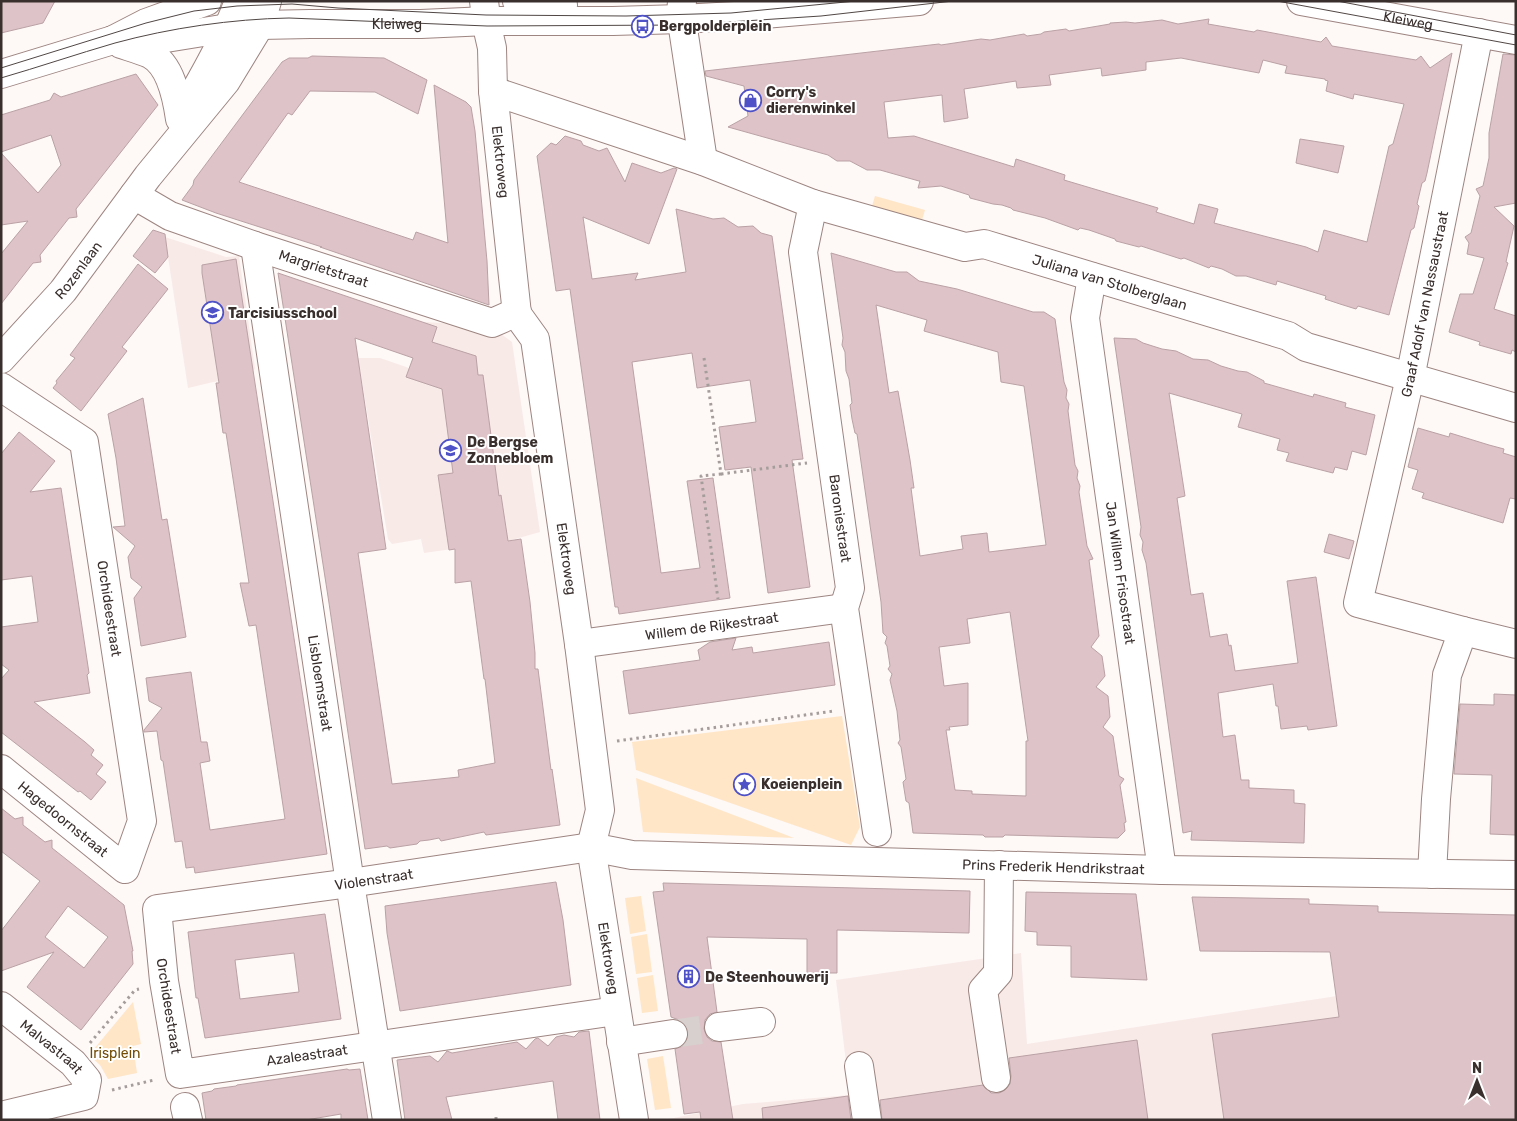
<svg xmlns="http://www.w3.org/2000/svg" width="1517" height="1121" viewBox="0 0 1517 1121" font-family="Rubik,sans-serif">
<style>
.built{fill:#f8eae7}
.green{fill:#ffe6c7}
.building{fill:#dec4c8;stroke:#baa1a5;fill-rule:evenodd}
.lines{fill:none;stroke-linecap:round;stroke-linejoin:round}
.minor-tunnel{stroke:#d7d0cf;stroke-width:28;stroke-dasharray:28 14;stroke-linecap:butt}
.minor-casing{stroke:#9d8581;stroke-width:30}
.path{stroke:#a59d9c;stroke-width:3;stroke-dasharray:2.5 4;stroke-linecap:butt}
.minor{stroke:#fff;stroke-width:28}
.tram{stroke:#504745;stroke-width:1}
.labels{text-anchor:middle;stroke-width:4;stroke-linejoin:round;paint-order:stroke}
.street-label{font-size:14px;fill:#392f2d;stroke:#fff}
.poi-label{font-size:14px;font-weight:bold;fill:#392f2d;stroke:#fff;text-anchor:start}
.park-label{font-size:14px;fill:#734c06;stroke:#fff}
</style>
<rect width="100%" height="100%" fill="#fef8f7"/>
<!-- built -->
<g class="built">
<polygon points="165,237 226,257 239,256 255,369 253,370 254,376 213,382 188,388"/>
<polygon points="425,322 472,325 501,334 512,342 540,532 508,541 424,553 421,539 392,544 388,539 358,358 380,358 409,368"/>
<polygon points="1021,953 1027,1044 1337,996 1516,1120 664,1120 743,1104 850,1095 836,980"/>
</g>
<!-- green -->
<g class="green">
<polygon points="875,196 925,210 922,220 872,206"/>
<polygon points="842,716 860,827 851,845 636,770 632,742"/>
<polygon points="636,778 794,838 643,832"/>
<polygon points="641,896 646,931 630,934 625,898"/>
<polygon points="647,934 652,972 636,974 631,937"/>
<polygon points="653,975 658,1011 642,1013 637,978"/>
<polygon points="133,1002 141,1044 133,1046 137,1073 108,1079 100,1065 89,1055"/>
<polygon points="663,1056 671,1108 655,1110 647,1059"/>
</g>
<!-- building -->
<g class="building">
<polygon points="1,1 55,1 43,23 1,33"/>
<path d="M1209,19L1208,24L1254,32L1257,30L1321,42L1326,37L1332,46L1416,60L1421,56L1430,68L1452,53L1427,173L1425,181L1422,183L1417,204L1419,206L1414,228L1411,230L1389,315L1358,306L1356,309L1340,304L1325,299L1326,296L1277,281L1276,285L1246,276H1236L1222,269L1211,266L1209,268L1184,258L1181,259L1141,246L1139,247L1116,241L1115,239L1089,230L1080,228L1078,230L1045,218L1013,210L1011,208L1002,205L993,204L970,198L969,195L941,186L918,188L920,181H919L880,170H867L850,161H837L828,155L728,127L748,116L744,86L706,76L705,71L939,44L941,45L981,39L990,40L1024,34L1027,36L1041,34L1044,32L1066,29L1069,31L1110,24V23L1126,22L1135,23L1162,20L1178,24ZM1181,58L1259,73L1263,60L1287,66L1285,73L1325,79V80L1328,81L1326,91L1353,99L1354,94L1404,104L1393,144L1389,146L1367,242L1324,230L1318,252L1306,247L1214,223L1218,209L1199,204L1194,224L1156,212L1158,208L1064,180L1065,175L1016,159L1014,167L914,136L888,138L884,102L942,95L944,122L968,118L964,89L1016,81L1017,88L1051,85L1049,75L1101,68L1102,76L1146,70V62Z"/>
<polygon points="1503,54 1516,55 1516,203 1494,207 1514,226 1506,262 1508,263 1494,309 1516,316 1516,352 1512,350 1511,354 1479,345 1480,342 1449,332 1460,294 1473,294 1484,258 1467,254 1469,243 1465,237 1471,233 1480,196 1476,189 1483,186 1489,158 1489,133"/>
<polygon points="312,56 384,58 427,80 418,114 375,92 310,91 292,115 288,113 239,182 413,240 416,232 448,243 434,85 466,102 471,107 475,131 487,261 489,305 320,247 322,247 216,213 182,200 193,185 194,180 282,62 289,58 308,58"/>
<polygon points="136,74 158,105 76,209 77,217 69,218 40,255 41,262 33,263 1,304 1,254 28,221 1,225 1,153 38,193 61,165 51,135 1,152 1,115 50,100 54,93 61,97"/>
<polygon points="565,136 581,141 583,145 599,151 607,148 625,182 632,163 661,173 674,168 677,169 649,244 583,217 592,279 638,273 635,280 686,272 676,209 713,219 724,218 738,227 753,226 761,233 772,236 803,459 792,460 810,587 768,593 751,467 725,470 719,427 756,422 750,380 697,388 692,353 632,362 661,573 700,568 687,481 713,478 730,598 619,614 618,607 615,607 570,289 556,291 537,156 551,143 556,145"/>
<polygon points="1300,139 1344,146 1338,173 1296,163"/>
<polygon points="153,230 165,234 168,257 155,273 133,256"/>
<path d="M831,253L896,272H907L919,281L957,289L1033,312H1044L1055,319L1064,382L1067,390L1066,398L1069,404L1068,411L1075,465L1078,471L1077,478L1080,486L1079,492L1087,546L1093,559L1089,560L1099,636L1091,647L1102,656L1105,676L1096,687L1108,696L1110,717L1103,727L1113,736L1119,776L1124,779L1120,785L1126,822L1124,823L1125,831L1118,838L1005,835L1003,837H985L983,835L913,833L909,803L906,801L903,782L906,779L901,747L898,743L900,740L897,711L890,680L892,674L888,669L890,666L887,646L885,643L887,637L883,633L881,602L857,434L855,433L852,419L850,405L852,403L849,379L846,371L845,352L842,345L843,338ZM876,305L927,320L924,331L998,352L1001,382L1024,386L1046,545L989,552L987,533L961,536L963,549L920,556L911,488H914L910,460L898,391L889,393ZM1010,612L1028,741H1026V796L972,794V791L955,790L946,730H950L949,727L968,725V683L944,686L939,647L970,643L967,619Z"/>
<polygon points="236,259 327,854 195,873 194,867 186,868 182,841 175,842 163,761 161,760 157,731 144,732 144,730 162,708 149,701 146,678 191,672 201,742 207,742 210,761 200,763 210,830 285,819 256,625 249,626 240,583 249,583 226,433 223,433 216,383 219,383 202,273 202,265"/>
<polygon points="138,264 168,289 122,347 127,351 81,411 53,388 57,383 56,381 75,358 70,355"/>
<path d="M278,273L437,327L432,342L476,356L478,375H483L499,496L501,495L508,541L521,539L530,602L535,653V669H538L551,770L552,769L560,825L486,835L484,832L441,841L439,838L429,840L420,841L417,844L390,848L387,846L365,849L329,603ZM355,338L413,358L406,377L442,389L453,473L438,475L449,550L455,549V583L471,581L484,679H485L495,763L458,770L459,777L392,784L358,553L386,549Z"/>
<polygon points="1114,338 1136,339 1143,343 1162,349 1176,351 1193,359 1208,360 1221,366 1238,371 1247,372 1264,381 1264,383 1313,397 1314,394 1346,403 1345,407 1375,415 1366,455 1352,451 1347,470 1335,467 1333,473 1286,461 1289,453 1277,450 1280,439 1238,427 1242,414 1169,393 1185,496 1177,498 1191,595 1203,593 1210,637 1227,634 1229,646 1231,645 1235,671 1298,663 1287,581 1316,577 1337,726 1308,730 1307,726 1281,729 1278,706 1276,706 1273,684 1218,693 1223,737 1235,735 1241,780 1249,780 1249,788 1294,790 1294,803 1305,804 1304,843 1191,840 1192,831 1183,833 1146,563 1142,550 1143,542 1140,535 1141,527"/>
<polygon points="143,398 162,520 167,519 186,637 141,646 134,598 142,587 131,578 128,557 135,546 113,527 125,526 116,458 108,414"/>
<polygon points="1418,428 1449,437 1450,433 1489,445 1504,449 1503,453 1516,457 1516,499 1510,498 1503,523 1422,498 1424,493 1412,489 1418,470 1408,467"/>
<polygon points="19,432 55,461 30,492 61,488 89,673 87,675 90,693 34,702 85,742 94,750 91,755 103,765 96,774 106,782 91,800 80,791 78,792 1,732 1,679 9,670 1,664 1,627 38,622 32,576 1,580 1,454"/>
<polygon points="1329,534 1354,541 1349,559 1324,552"/>
<polygon points="736,638 732,650 752,647 753,653 829,642 835,685 629,714 623,671 700,660 698,650 710,642"/>
<polygon points="1494,694 1516,695 1516,835 1490,834 1492,775 1454,774 1460,704 1494,705"/>
<path d="M1,808L15,819L23,817V825L45,842L52,840V848L124,905L133,951H132L133,964L81,1030L27,987L54,952L1,971V931L40,881L1,851ZM68,906L108,937L84,968L45,937Z"/>
<polygon points="556,882 563,920 571,985 400,1011 387,933 385,906"/>
<polygon points="663,883 970,891 969,933 837,930 837,973 807,973 807,939 707,937 717,1012 710,1014 705,1020 704,1029 707,1037 712,1041 721,1042 733,1120 701,1120 700,1112 684,1114 675,1049 683,1046 687,1040 688,1032 685,1024 679,1020 671,1017 653,892 664,891"/>
<polygon points="1026,892 1136,894 1147,980 1071,977 1071,946 1037,945 1037,932 1025,931"/>
<polygon points="1192,897 1309,899 1309,904 1378,906 1378,912 1516,915 1516,1120 1224,1120 1212,1034 1339,1017 1330,952 1200,951"/>
<path d="M325,914L341,1019L205,1038L198,998H196L188,932ZM294,953L299,992L240,999L235,960Z"/>
<polygon points="589,1031 600,1120 558,1120 553,1081 446,1097 452,1120 405,1120 397,1060 430,1056 438,1062 447,1051 452,1053 517,1042 526,1049 535,1039 538,1038 548,1046 556,1037 564,1035 574,1037 579,1032"/>
<polygon points="1137,1040 1148,1120 882,1120 880,1100 983,1085 991,1093 999,1093 1005,1090 1010,1084 1011,1076 1009,1058"/>
<polygon points="347,1069 349,1070 360,1069 368,1120 341,1120 341,1114 306,1120 206,1120 202,1093 212,1091 214,1089 236,1086 237,1085"/>
<polygon points="848,1096 851,1120 763,1120 762,1108"/>
</g>
<g class="lines">
<!-- minor-tunnel -->
<polyline class="minor-tunnel" points="673,1034 719,1027"/>
<defs>
<g id="minor">
<path id="s1" d="M484,1L487,26L492,48L493,91L517,314L535,339L579,644L600,810L591,847L634,1120"/>
<polyline points="517,1 563,5"/>
<polyline points="682,1 681,15 703,161"/>
<path id="s2" d="M1301,1L1516,40"/>
<path id="s3" d="M113,40L166,38L228,28L260,25L310,24H421L487,21H613L681,19L753,15L919,1"/>
<path d="M121,44C130,47 141,50 150,54C171,65 177,98 180,119"/>
<polyline points="1,74 113,40 146,23 207,1"/>
<path id="s4" d="M493,91L703,161L813,204L965,247L984,244L1288,336L1306,347L1516,408"/>
<path d="M181,116C202,79 224,42 239,1"/>
<path id="s5" d="M134,195L170,216L255,246L492,323L517,312"/>
<path id="s6" d="M813,204L803,252L850,588L844,608L877,832"/>
<path id="s7" d="M255,246L350,883L387,1120"/>
<path id="s8" d="M1092,277L1085,318L1162,870"/>
<path id="s9" d="M1,359L63,291L148,176L226,81L260,25L267,1"/>
<path id="s10" d="M1,387L84,442L142,821L125,869L1,769"/>
<path id="s11" d="M1463,631L1358,603L1410,378L1479,33"/>
<path id="s12" d="M579,644L844,608"/>
<polyline points="1432,874 1436,799 1447,675 1463,631 1516,644"/>
<path id="s13" d="M1,1006L73,1063L87,1080L84,1096L1,1116"/>
<path id="s14" d="M616,1011L180,1074L164,981L157,909L350,883L591,847L632,855L1162,870L1516,875"/>
<polyline points="719,1027 761,1022"/>
<polyline points="621,1042 673,1034"/>
<polyline points="859,1066 867,1120"/>
<polyline points="996,1078 983,990 998,973 999,865"/>
<polyline points="185,1107 188,1120"/>
</g>
</defs>
<!-- minor casing -->
<use href="#minor" class="minor-casing"/>
<!-- path -->
<g class="path">
<polyline points="704,358 721,474 701,476 718,599"/>
<polyline points="721,474 807,463"/>
<polyline points="617,741 834,711"/>
<polyline points="90,1043 135,990 139,989"/>
<polyline points="112,1090 154,1080"/>
<polyline points="496,1117 496,1120"/>
</g>
<!-- minor -->
<use href="#minor" class="minor"/>
<!-- tram -->
<g class="tram">
<polyline points="1277,1 1516,45"/>
<polyline points="1337,1 1516,35"/>
<polyline points="1,68 146,23 194,11 237,6 292,4 338,8 486,15 626,16 731,13 856,1"/>
<path d="M1,78C39,67 77,54 115,43C170,28 232,19 289,18L487,26L682,25L821,16L953,1"/>
</g>
</g>
<!-- icons -->
<defs>
<symbol id="bus-ring" viewBox="-11 -11 22 22"><circle r="9.5" fill="#fff" stroke="#4f51c7" stroke-width="1.5"/><path d="M-5-6H5V4H4V6H2V4H-2V6H-4V4H-5ZM-3.5-4V0h7V-4ZM-3.5 1.2v1.5H-2V1.2ZM2 1.2v1.5H3.5V1.2Z" fill="#4f51c7"/></symbol>
<symbol id="shop-ring" viewBox="-11 -11 22 22"><circle r="9.5" fill="#fff" stroke="#4f51c7" stroke-width="1.5"/><path d="M-5-2.5h2.3a2.7 3.5 0 0 1 5.4 0H5L5.5 6h-11ZM-1.5-2.5h3a1.5 2.3 0 0 0-3 0Z" fill="#4f51c7"/></symbol>
<symbol id="school-ring" viewBox="-11 -11 22 22"><circle r="9.5" fill="#fff" stroke="#4f51c7" stroke-width="1.5"/><path d="M0-5L7-2L0 1L-7-2ZM-4 1L0 2.5L4 1V4Q0 6-4 4Z" fill="#4f51c7"/></symbol>
<symbol id="sight-ring" viewBox="-11 -11 22 22"><circle r="9.5" fill="#fff" stroke="#4f51c7" stroke-width="1.5"/><path d="M0-6L1.8-2.2L6-1.7L2.9 1.2L3.7 5.4L0 3.3L-3.7 5.4L-2.9 1.2L-6-1.7L-1.8-2.2Z" fill="#4f51c7"/></symbol>
<symbol id="building-ring" viewBox="-11 -11 22 22"><circle r="9.5" fill="#fff" stroke="#4f51c7" stroke-width="1.5"/><path d="M-4-6H4V6H1V3H-1V6H-4ZM-2.5-4.3h1.7v1.8h-1.7ZM.8-4.3h1.7v1.8H.8ZM-2.5-1h1.7V.8h-1.7ZM.8-1h1.7V.8H.8Z" fill="#4f51c7"/></symbol>
</defs>
<g fill-rule="evenodd">
<use href="#bus-ring" x="630" y="14" width="25" height="25"/>
<use href="#shop-ring" x="738" y="88" width="25" height="25"/>
<use href="#school-ring" x="200" y="300" width="25" height="25"/>
<use href="#school-ring" x="438" y="438" width="25" height="25"/>
<use href="#sight-ring" x="732" y="772" width="25" height="25"/>
<use href="#building-ring" x="676" y="964" width="25" height="25"/>
</g>
<g class="labels">
<!-- street labels -->
<g class="street-label">
<text dy="5" stroke="none"><textPath href="#s2" startOffset="109">Kleiweg</textPath></text>
<text dy="5" stroke="none"><textPath href="#s3" startOffset="285">Kleiweg</textPath></text>
<text dy="5" stroke="none"><textPath href="#s1" startOffset="162">Elektroweg</textPath></text>
<text dy="5" stroke="none"><textPath href="#s5" startOffset="204">Margrietstraat</textPath></text>
<text dy="5" stroke="none"><textPath href="#s9" startOffset="118">Rozenlaan</textPath></text>
<text dy="5" stroke="none"><textPath href="#s4" startOffset="648">Juliana van Stolberglaan</textPath></text>
<text dy="5" stroke="none"><textPath href="#s11" startOffset="415">Graaf Adolf van Nassaustraat</textPath></text>
<text dy="5" stroke="none"><textPath href="#s6" startOffset="318">Baroniestraat</textPath></text>
<text dy="5" stroke="none"><textPath href="#s1" startOffset="568">Elektroweg</textPath></text>
<text dy="5" stroke="none"><textPath href="#s8" startOffset="299">Jan Willem Frisostraat</textPath></text>
<text dy="5" stroke="none"><textPath href="#s10" startOffset="268">Orchideestraat</textPath></text>
<text dy="5" stroke="none"><textPath href="#s12" startOffset="134">Willem de Rijkestraat</textPath></text>
<text dy="5" stroke="none"><textPath href="#s7" startOffset="442">Lisbloemstraat</textPath></text>
<text transform="translate(63 819) rotate(39)" y="5">Hagedoornstraat</text>
<text dy="5" stroke="none"><textPath href="#s14" startOffset="1509">Prins Frederik Hendrikstraat</textPath></text>
<text dy="5" stroke="none"><textPath href="#s14" startOffset="826">Violenstraat</textPath></text>
<text dy="5" stroke="none"><textPath href="#s1" startOffset="972">Elektroweg</textPath></text>
<text transform="translate(169 1006) rotate(81)" y="5">Orchideestraat</text>
<text dy="5" stroke="none"><textPath href="#s13" startOffset="65">Malvastraat</textPath></text>
<text transform="translate(307 1055) rotate(-8)" y="5">Azaleastraat</text>
</g>
<!-- poi labels -->
<g class="poi-label">
<text x="659" y="31">Bergpolderplein</text>
<text x="766" y="97">Corry's<tspan x="766" dy="16">dierenwinkel</tspan></text>
<text x="228" y="318">Tarcisiusschool</text>
<text x="467" y="447">De Bergse<tspan x="467" dy="16">Zonnebloem</tspan></text>
<text x="761" y="789">Koeienplein</text>
<text x="705" y="982">De Steenhouwerij</text>
</g>
<!-- park labels -->
<g class="park-label">
<text x="115" y="1058">Irisplein</text>
</g>
</g>
<!-- border -->
<rect width="1517" height="1121" fill="none" stroke="#392f2d" stroke-width="5"/>
<!-- north arrow -->
<g transform="translate(1477 1081)" stroke="#ffffff" stroke-width="4" paint-order="stroke">
<path d="M0-4L9 19L0 12L-9 19Z" fill="#392f2d"/>
<text y="-8" font-size="14" font-weight="bold" text-anchor="middle" fill="#392f2d">N</text>
</g>
</svg>
